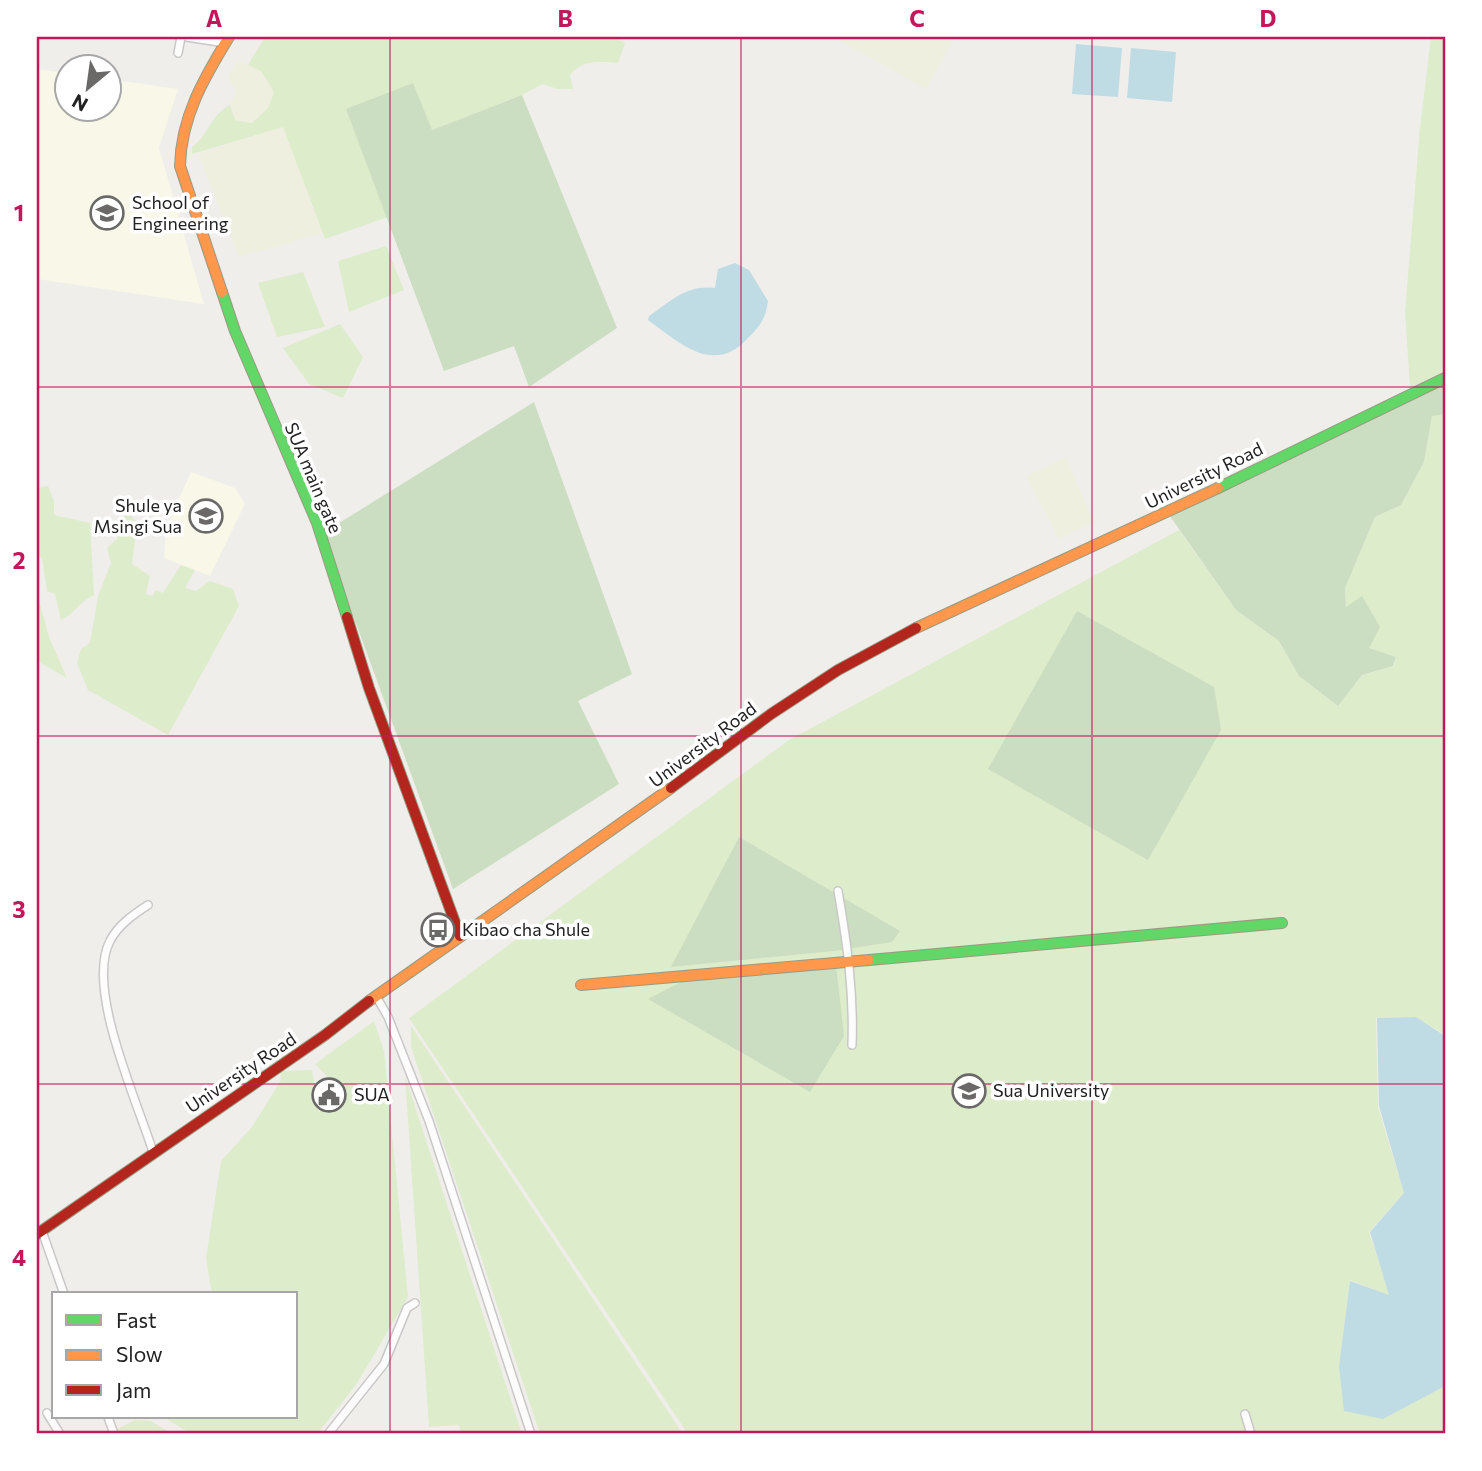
<svg xmlns="http://www.w3.org/2000/svg" width="1482" height="1471" viewBox="0 0 1482 1471" font-family="Commissioner,sans-serif">
<style>
.education{fill:#f8f7e8}
.farmland{fill:#efefdf}
.grass{fill:#ddeccb}
.forest{fill:#cbdec1}
.water{fill:#bfdbe3}
.lines{fill:none;stroke-linecap:round;stroke-linejoin:round}
.street-casing{stroke:#c9c8c7;stroke-width:10}
.fast-casing{stroke:#999a82;stroke-width:12}
.slow-casing{stroke:#999a82;stroke-width:12}
.jam-casing{stroke:#999a82;stroke-width:12}
.street{stroke:#fdfcfc;stroke-width:7}
.fast{stroke:#63d668;stroke-width:10}
.slow{stroke:#ff974d;stroke-width:10}
.jam{stroke:#b3261e;stroke-width:10}
.grid{fill:none;stroke:#c2185b;stroke-width:2;stroke-opacity:0.55}
.labels{text-anchor:middle;stroke-width:7;stroke-linejoin:round;paint-order:stroke}
.poi-label{font-size:18px;fill:#222;stroke:#fff;text-anchor:start}
.street-label{font-size:18px;fill:#222;stroke:#fff}
.neatline{fill:none;stroke:#c2185b;stroke-width:2.5}
.grid-label{font-size:23px;text-anchor:middle;font-weight:bold;fill:#c2185b}
</style>
<rect width="100%" height="100%" fill="#f0eeeb"/>
<!-- education -->
<g class="education">
<polygon points="37,69 66,73 66,108 108,108 109,79 178,89 159,148 204,304 37,279"/>
<polygon points="191,472 235,488 245,504 210,576 164,558 166,528"/>
</g>
<!-- farmland -->
<g class="farmland">
<polygon points="833,37 955,37 926,89"/>
<polygon points="238,60 261,71 274,92 268,108 253,123 235,120 230,105 236,92 228,76"/>
<polygon points="283,126 322,233 239,257 198,154"/>
<polygon points="1066,457 1093,522 1059,539 1026,476"/>
</g>
<!-- grass -->
<g class="grass">
<path d="M265,37H612L625,43L618,63C599,62 583,59 570,75L573,89H557L543,84L522,95L432,130L347,109L388,217L325,239L283,127L192,154V147C209,135 211,114 230,105L235,120L252,123L268,108L274,92L261,71L248,65Z"/>
<polygon points="1431,37 1445,37 1445,371 1410,388 1405,312 1420,127"/>
<polygon points="386,246 404,290 349,312 338,261"/>
<polygon points="303,272 325,327 277,337 258,283"/>
<polygon points="340,324 363,357 343,398 309,384 283,348"/>
<polygon points="1445,414 1445,1035 1416,1017 1376,1018 1378,1107 1404,1193 1369,1232 1390,1296 1350,1280 1339,1366 1382,1419 1445,1386 1445,1434 688,1434 409,1018 789,740 1179,530 1236,610 1279,641 1299,676 1338,706 1362,675 1394,666 1396,657 1369,648 1346,607 1345,588 1375,517 1401,505 1424,462 1432,415"/>
<path d="M48,486L54,501V515L90,523L94,595C79,602 72,616 61,620L55,594L47,591L42,558L37,553V488Z"/>
<polygon points="126,511 137,523 132,564 150,576 146,594 153,596 155,590 163,593 181,565 195,570 185,588 196,591 210,581 233,589 239,606 168,735 88,690 77,663 81,649 90,643 98,596 111,563 107,548 117,539"/>
<polygon points="37,593 49,637 67,678 37,661"/>
<polygon points="374,1021 384,1051 408,1297 356,1385 317,1434 191,1434 163,1417 296,1417 296,1294 212,1294 206,1258 221,1161 252,1127 281,1080 280,1071 312,1070 319,1112 345,1094 315,1064"/>
<polygon points="411,1026 683,1434 540,1434 411,1047"/>
<polygon points="405,1076 522,1434 461,1434 459,1425 429,1427"/>
<polygon points="135,1420 151,1421 172,1434 117,1434 115,1430"/>
</g>
<!-- forest -->
<g class="forest">
<polygon points="413,83 432,130 522,95 617,328 529,387 514,346 444,371 346,109"/>
<polygon points="1445,378 1445,414 1432,416 1424,462 1401,505 1375,517 1345,588 1346,607 1362,596 1380,627 1369,648 1396,657 1393,666 1362,675 1338,706 1299,676 1279,641 1236,610 1167,512"/>
<polygon points="534,402 632,674 578,701 619,784 453,889 323,533"/>
<polygon points="1077,611 1214,687 1221,730 1148,860 988,769"/>
<polygon points="739,837 900,931 892,942 834,951 671,967"/>
<polygon points="836,965 844,1036 810,1092 648,999 689,978"/>
</g>
<!-- water -->
<g class="water">
<polygon points="1076,44 1122,48 1118,97 1072,94"/>
<polygon points="1131,48 1176,52 1172,102 1127,98"/>
<path d="M735,263L749,270L768,301C766,318 760,326 748,338C714,376 680,343 648,320L649,316C673,300 686,285 715,288L718,269Z"/>
<polygon points="1416,1017 1445,1036 1445,1386 1383,1419 1344,1411 1339,1366 1350,1281 1389,1295 1370,1232 1404,1193 1379,1106 1377,1018"/>
</g>
<g class="lines">
<defs>
<g id="street">
<polyline points="187,37 225,43"/>
<polyline points="178,53 181,37"/>
<path d="M838,891C847,943 854,992 852,1045"/>
<path d="M148,905C134,914 118,925 110,941C85,988 138,1103 153,1152"/>
<polyline points="376,996 388,1017 429,1121 531,1434"/>
<polyline points="42,1231 64,1294"/>
<polyline points="47,1413 60,1434"/>
<polyline points="1245,1414 1251,1434"/>
<polyline points="108,1417 114,1434"/>
<polyline points="328,1434 384,1364 407,1308 415,1303"/>
</g>
<g id="fast">
<polyline points="222,292 235,331 317,523 347,617"/>
<polyline points="1218,488 1445,378"/>
<polyline points="869,960 1282,923"/>
</g>
<g id="slow">
<path d="M222,292L180,166C181,117 204,78 229,37"/>
<polyline points="916,628 1218,488"/>
<polyline points="581,985 869,960"/>
<polyline points="369,1001 671,788"/>
</g>
<g id="jam">
<polyline points="347,617 369,688 460,936"/>
<polyline points="671,788 771,714 838,670 916,628"/>
<polyline points="37,1234 325,1035 369,1001"/>
</g>
</defs>
<!-- street casing -->
<use href="#street" class="street-casing"/>
<!-- fast casing -->
<use href="#fast" class="fast-casing"/>
<!-- slow casing -->
<use href="#slow" class="slow-casing"/>
<!-- jam casing -->
<use href="#jam" class="jam-casing"/>
<!-- street -->
<use href="#street" class="street"/>
<!-- fast -->
<use href="#fast" class="fast"/>
<!-- slow -->
<use href="#slow" class="slow"/>
<!-- jam -->
<use href="#jam" class="jam"/>
</g>
<!-- grid -->
<path class="grid" d="M390,37V1434M741,37V1434M1092,37V1434M37,387H1445M37,736H1445M37,1084H1445"/>
<!-- icons -->
<defs>
<symbol id="school-ring" viewBox="-11 -11 22 22"><circle r="9.5" fill="#fff" stroke="#6a6968" stroke-width="1.5"/><path d="M0-5L7-2L0 1L-7-2ZM-4 1L0 2.5L4 1V4Q0 6-4 4Z" fill="#6a6968"/></symbol>
<symbol id="bus-ring" viewBox="-11 -11 22 22"><circle r="9.5" fill="#fff" stroke="#6a6968" stroke-width="1.5"/><path d="M-5-6H5V4H4V6H2V4H-2V6H-4V4H-5ZM-3.5-4V0h7V-4ZM-3.5 1.2v1.5H-2V1.2ZM2 1.2v1.5H3.5V1.2Z" fill="#6a6968"/></symbol>
<symbol id="university-ring" viewBox="-11 -11 22 22"><circle r="9.5" fill="#fff" stroke="#6a6968" stroke-width="1.5"/><path d="M0-5L7-2L0 1L-7-2ZM-4 1L0 2.5L4 1V4Q0 6-4 4Z" fill="#6a6968"/></symbol>
<symbol id="civic-ring" viewBox="-11 -11 22 22"><circle r="9.5" fill="#fff" stroke="#6a6968" stroke-width="1.5"/><path d="M-.6-6.5H3V-4.5H.6V-3L4-1V1h2V6H-6V1h2V-1L-.6-3ZM-1.2 2.5V6h2.4V2.5Z" fill="#6a6968"/></symbol>
</defs>
<g fill-rule="evenodd">
<use href="#school-ring" x="88" y="194" width="38" height="38"/>
<use href="#school-ring" x="187" y="497" width="38" height="38"/>
<use href="#bus-ring" x="419" y="911" width="38" height="38"/>
<use href="#university-ring" x="950" y="1072" width="38" height="38"/>
<use href="#civic-ring" x="310" y="1076" width="38" height="38"/>
</g>
<g class="labels">
<!-- poi labels -->
<g class="poi-label">
<text x="132" y="209">School of<tspan x="132" dy="21">Engineering</tspan></text>
<text x="182" y="512" text-anchor="end">Shule ya<tspan x="182" dy="21">Msingi Sua</tspan></text>
<text x="462" y="936">Kibao cha Shule</text>
<text x="993" y="1097">Sua University</text>
<text x="354" y="1101">SUA</text>
</g>
<!-- street labels -->
<g class="street-label">
<text transform="translate(1204 476) rotate(-26)" y="6">University Road</text>
<text transform="translate(313 478) rotate(67)" y="6">SUA main gate</text>
<text transform="translate(703 745) rotate(-37)" y="6">University Road</text>
<text transform="translate(241 1073) rotate(-34)" y="6">University Road</text>
</g>
</g>
<!-- border -->
<rect width="1482" height="1471" fill="none" stroke="#ffffff" stroke-width="77"/>
<!-- legend -->
<rect x="52" y="1292" width="245" height="126" fill="#ffffff" stroke="#a7a7a7" stroke-width="2"/>
<rect x="66" y="1315" width="35" height="10" fill="#63d668" stroke="#a7a7a7" stroke-width="2"/>
<text x="116" y="1328" font-size="21" fill="#222222">Fast</text>
<rect x="66" y="1350" width="35" height="10" fill="#ff974d" stroke="#a7a7a7" stroke-width="2"/>
<text x="116" y="1362" font-size="21" fill="#222222">Slow</text>
<rect x="66" y="1385" width="35" height="10" fill="#b3261e" stroke="#a7a7a7" stroke-width="2"/>
<text x="116" y="1398" font-size="21" fill="#222222">Jam</text>
<!-- north arrow -->
<g transform="translate(88 88) rotate(209)"><circle r="33" fill="#ffffff" stroke="#a7a7a7" stroke-width="2"/>
<path d="M0-5L12 26L0 18L-12 26Z" fill="#6a6968"/>
<text y="-10" font-size="19" font-weight="bold" text-anchor="middle" fill="#222222">N</text>
</g>
<rect x="38" y="38" width="1406" height="1394" class="neatline"/>
<g class="grid-label">
<text x="214" y="27">A</text>
<text x="565" y="27">B</text>
<text x="917" y="27">C</text>
<text x="1268" y="27">D</text>
<text x="19" y="221">1</text>
<text x="19" y="569">2</text>
<text x="19" y="918">3</text>
<text x="19" y="1266">4</text>
</g>
</svg>
